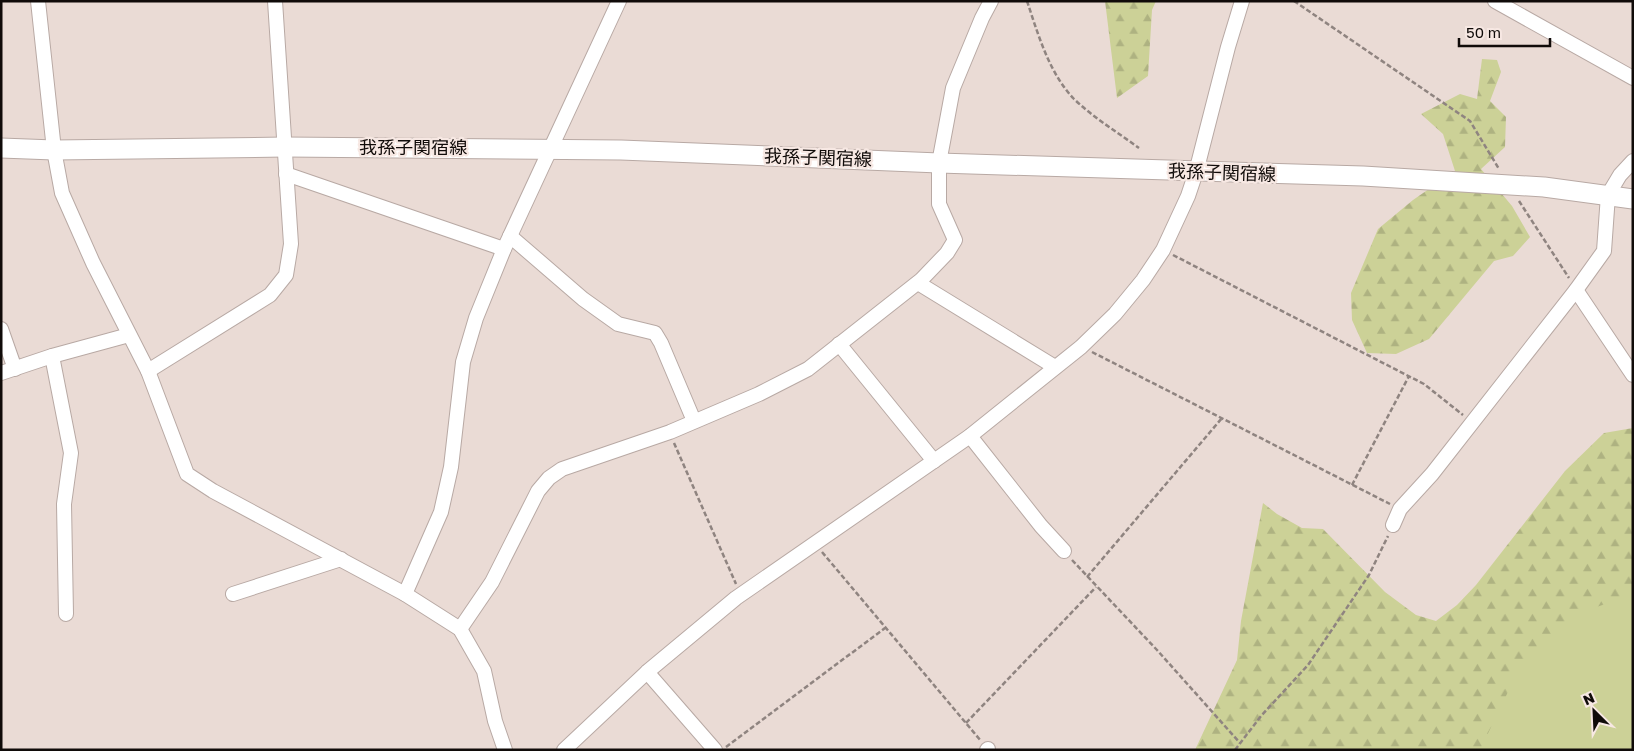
<svg xmlns="http://www.w3.org/2000/svg" width="1634" height="751" viewBox="0 0 1634 751" font-family="'Golos Text','Noto Sans JP',sans-serif">
<style>
.green{fill:#ccd197}
.forest{fill:url(#forest-firs)}
.lines{fill:none;stroke-linecap:round;stroke-linejoin:round}
.minor-casing{stroke:#b8a9a4;stroke-width:16}
.major-casing{stroke:#b8a9a4;stroke-width:21}
.path{stroke:#8f8480;stroke-width:2.5;stroke-dasharray:5 2.5;stroke-linecap:butt}
.minor{stroke:#fff;stroke-width:14}
.major{stroke:#fff;stroke-width:19}
.labels{text-anchor:middle;stroke-width:4.5;stroke-linejoin:round;paint-order:stroke}
.street-label{font-size:18px;fill:#100b09;stroke:#f7e8e3}
</style>
<defs>
<pattern id="forest-firs" width="22" height="20" patternUnits="userSpaceOnUse" patternTransform="scale(1.25)"><rect width="22" height="20" fill="#ccd197"/><path d="M5 1l3.5 6h-7zM16 11l3.5 6h-7z" fill="#aeb281"/></pattern>
</defs>
<rect width="100%" height="100%" fill="#eadbd5"/>
<!-- green -->
<polygon class="green" points="1633,501 1633,750 1359,750"/>
<!-- forest -->
<g class="forest">
<polygon points="1105,1 1156,1 1152,10 1148,76 1117,98"/>
<polygon points="1482,59 1497,60 1501,72 1490,101 1506,117 1505,147 1481,169 1512,206 1530,237 1513,256 1494,261 1429,339 1396,354 1367,353 1352,320 1351,293 1378,229 1413,200 1455,171 1443,134 1421,114 1460,94 1477,99"/>
<polygon points="1633,428 1633,592 1620,599 1576,614 1519,669 1480,750 1439,748 1434,750 1195,750 1237,660 1241,621 1263,503 1277,514 1302,528 1323,529 1385,592 1416,615 1436,621 1457,605 1476,585 1565,471 1604,433"/>
</g>
<g class="lines">
<defs>
<g id="minor">
<polyline points="38,1 54,150 62,193 93,263 148,371 187,474 213,491 405,594 460,629 484,671 495,721 505,750"/>
<polyline points="1495,1 1633,78"/>
<polyline points="286,174 504,249"/>
<polyline points="510,236 583,299 618,324 655,333 661,343 694,421"/>
<polyline points="918,283 1055,367"/>
<polyline points="1576,290 1633,375"/>
<polyline points="1,329 15,369"/>
<polyline points="839,344 934,461"/>
<polyline points="52,356 71,453 64,504 66,614"/>
<polyline points="148,371 270,295 286,275 291,244 275,1"/>
<polyline points="1,373 52,356 129,335"/>
<polyline points="970,436 1041,526 1064,551"/>
<polyline points="1393,525 1400,509 1432,474 1576,290 1604,251 1608,195 1620,175 1633,161"/>
<polyline points="233,594 341,559"/>
<polyline points="405,594 441,512 451,467 463,362 476,318 504,249 619,1"/>
<polyline points="460,629 492,582 538,491 549,478 562,469 670,432 759,394 808,369 921,280 947,253 955,240 939,204 939,163 953,88 982,18 991,1"/>
<polyline points="647,672 715,750"/>
<polyline points="564,750 647,672 736,598 970,436 1081,347 1115,314 1143,280 1163,250 1188,196 1196,172 1228,47 1242,1"/>
<polyline points="987,750 988,749"/>
</g>
<polyline id="major" points="1,148 54,150 285,147 621,150 939,163 1363,176 1544,187 1633,199"/>
</defs>
<!-- minor casing -->
<use href="#minor" class="minor-casing"/>
<!-- major casing -->
<use href="#major" class="major-casing"/>
<!-- path -->
<g class="path">
<path d="M1027,1C1038,34 1049,73 1074,99C1094,118 1117,132 1139,148"/>
<polyline points="1294,1 1470,121 1499,169"/>
<polyline points="1519,201 1569,278"/>
<polyline points="1173,255 1424,384 1463,415"/>
<polyline points="1092,352 1390,504"/>
<polyline points="674,443 736,584"/>
<polyline points="1352,485 1409,376"/>
<polyline points="822,552 981,741"/>
<polyline points="1072,560 1157,650 1240,743"/>
<polyline points="1087,577 1222,418"/>
<polyline points="966,723 1096,587"/>
<polyline points="726,747 885,628"/>
<polyline points="1235,750 1261,716 1308,665 1369,575 1388,536"/>
</g>
<!-- minor -->
<use href="#minor" class="minor"/>
<!-- major -->
<use href="#major" class="major"/>
</g>
<g class="labels">
<!-- street labels -->
<g class="street-label">
<text x="413" y="154">我孫子関宿線</text>
<text transform="translate(818 158) rotate(2)" y="6">我孫子関宿線</text>
<text transform="translate(1222 173) rotate(2)" y="6">我孫子関宿線</text>
</g>
</g>
<!-- border -->
<rect width="1634" height="751" fill="none" stroke="#100b09" stroke-width="5"/>
<!-- north arrow -->
<g transform="translate(1594 711) rotate(336)" stroke="#f7e8e3" stroke-width="4" paint-order="stroke">
<path d="M0-4L9 19L0 12L-9 19Z" fill="#100b09"/>
<text y="-8" font-size="14" font-weight="bold" text-anchor="middle" fill="#100b09">N</text>
</g>
<!-- scale -->
<path d="M1459 38v8h91v-8" fill="none" stroke="#100b09" stroke-width="2.5"/>
<text x="1466" y="38" font-size="15" fill="#100b09" stroke="#f7e8e3" stroke-width="4" paint-order="stroke">50 m</text>
</svg>
